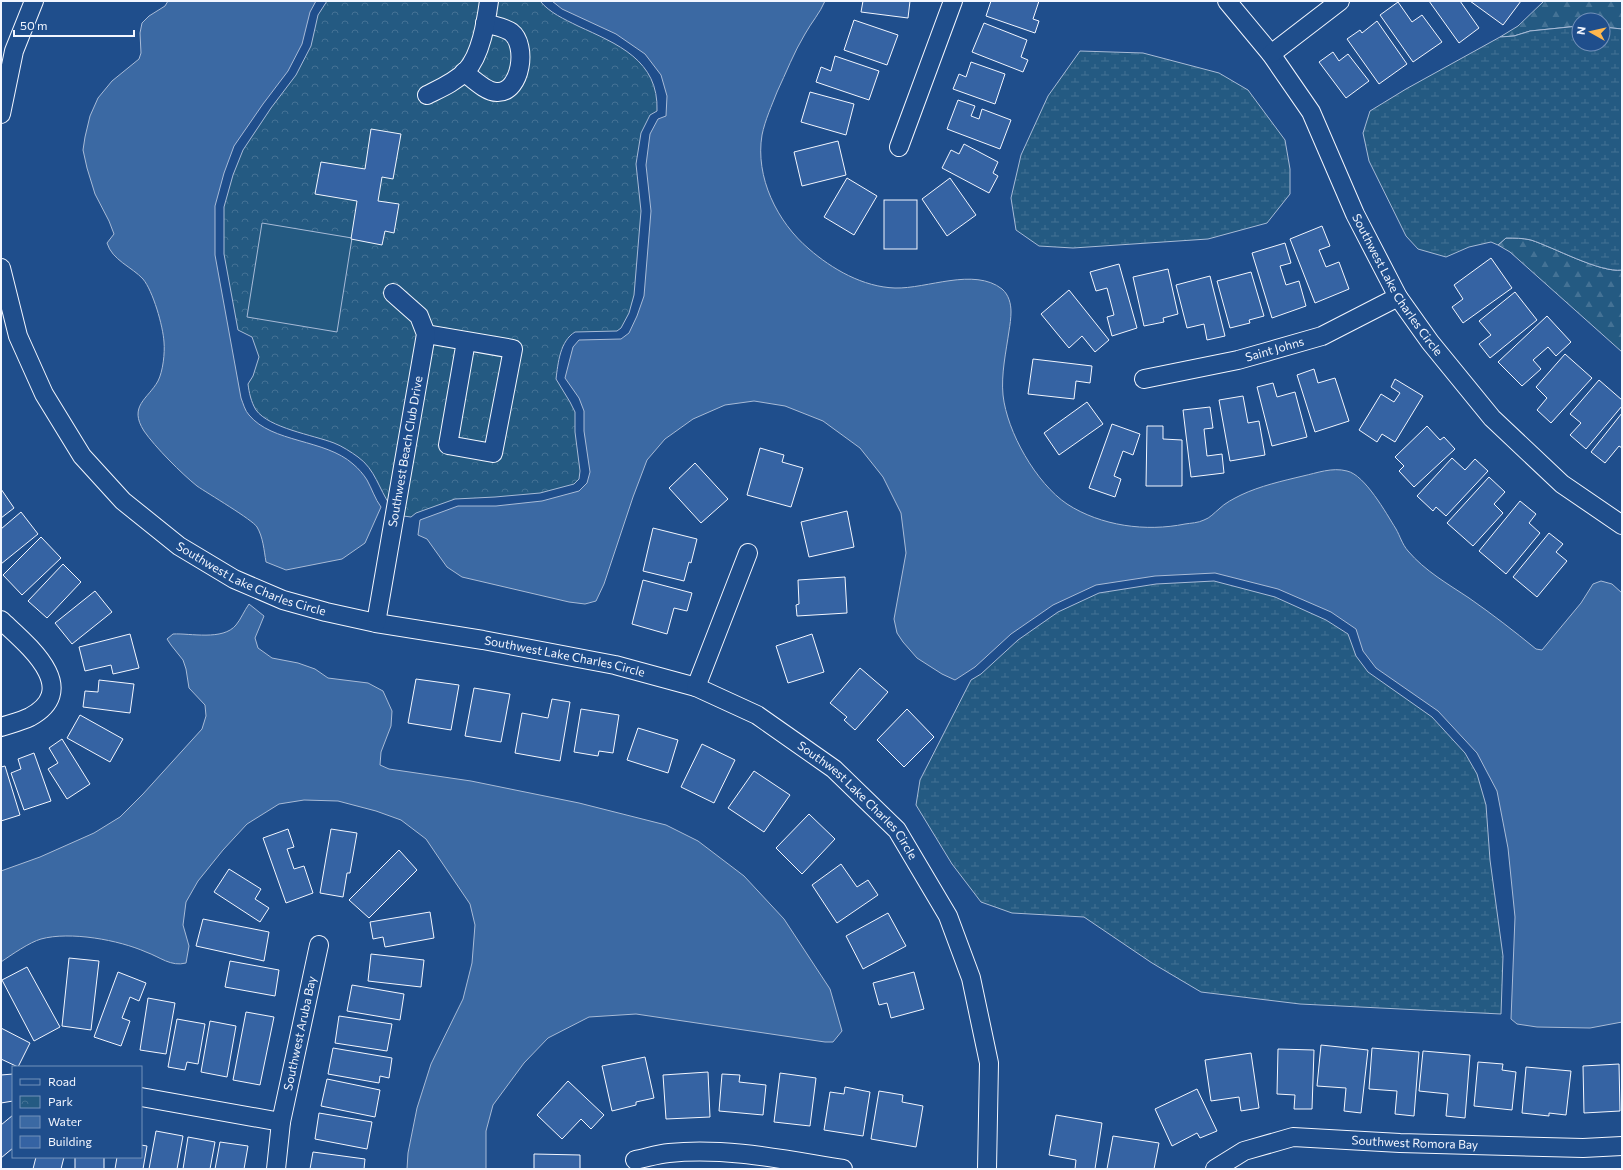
<svg xmlns="http://www.w3.org/2000/svg" width="1623" height="1170" viewBox="0 0 1623 1170" font-family="Commissioner,sans-serif">
<style>
.forest{fill:url(#forest-firs);stroke:#a8bbd7}
.wetland{fill:url(#wetland-marsh);stroke:#a8bbd7}
.park{fill:url(#park-crowns);stroke:#a8bbd7}
.pitch{fill:#245a82;stroke:#a8bbd7}
.water{fill:#3b69a3;stroke:#a8bbd7}
.building{fill:#3563a3;stroke:#f2f6ff}
.lines{fill:none;stroke-linecap:round;stroke-linejoin:round}
.minor-casing{stroke:#f2f6ff;stroke-width:20}
.minor{stroke:#1f4e8c;stroke-width:18}
.labels{text-anchor:middle;stroke-width:3;stroke-linejoin:round;paint-order:stroke}
.street-label{font-size:12px;fill:#f2f6ff;stroke:#1f4e8c}
</style>
<defs>
<pattern id="forest-firs" width="22" height="20" patternUnits="userSpaceOnUse"><rect width="22" height="20" fill="#245a82"/><path d="M5 1l3.5 6h-7zM16 11l3.5 6h-7z" fill="#447295"/></pattern>
<pattern id="wetland-marsh" width="20" height="14" patternUnits="userSpaceOnUse"><rect width="20" height="14" fill="#245a82"/><path d="M1 5h8M5 5V1M11 12h8M15 12V8" fill="none" stroke="#447295"/></pattern>
<pattern id="park-crowns" width="20" height="18" patternUnits="userSpaceOnUse"><rect width="20" height="18" fill="#245a82"/><path d="M2 6a3 3 0 1 1 6 0M12 15a3 3 0 1 1 6 0" fill="none" stroke="#447295"/></pattern>
</defs>
<rect width="100%" height="100%" fill="#1f4e8c"/>
<!-- forest -->
<g class="forest">
<polygon points="1544,1 1622,1 1622,29 1603,27 1603,20 1579,20 1579,26 1530,31 1514,36 1500,37 1518,26"/>
<path d="M1506,238C1514,238 1523,238 1531,240C1553,247 1600,273 1622,270V352L1510,252L1498,245Z"/>
</g>
<!-- wetland -->
<g class="wetland">
<path d="M1579,26V44H1603V27L1622,29V270C1600,273 1553,247 1531,240C1523,238 1514,238 1506,238L1498,245L1491,242L1469,247L1446,257L1418,249L1406,236L1369,161L1363,133L1370,111L1406,89L1500,37L1514,36L1530,31Z"/>
<polygon points="1080,51 1143,53 1219,73 1248,90 1285,140 1290,169 1290,194 1267,223 1208,239 1073,248 1039,246 1016,230 1011,198 1021,155 1048,96"/>
<polygon points="1214,581 1275,597 1326,620 1348,634 1356,656 1368,672 1432,717 1465,753 1477,774 1486,805 1490,860 1503,956 1501,1014 1300,1004 1201,992 1152,963 1084,917 1012,913 981,902 952,864 916,805 920,780 971,680 981,674 1018,640 1058,612 1099,593 1156,584"/>
</g>
<!-- park -->
<path class="park" d="M327,1H540C550,13 564,19 578,26C617,44 659,60 657,111L650,115L641,133L636,164L641,211L634,295L629,313L621,328L617,331L575,332C560,341 558,363 556,379L570,402L575,412V432L580,471L579,479L574,484L540,493L495,497L455,499L416,513L411,517L388,514L390,505C379,489 375,469 358,457C351,452 342,446 334,443C313,435 269,428 256,410C251,402 249,392 248,384L253,376L259,357L252,337L238,330L224,254V207L233,175L243,150L271,108L296,75L311,46L318,15Z"/>
<!-- pitch -->
<polygon class="pitch" points="262,223 352,238 337,332 247,317"/>
<!-- water -->
<g class="water">
<path d="M168,1H316L310,12L302,44L288,71L263,104L234,146L224,173L215,206V255L241,398C243,403 245,411 249,415C272,443 325,439 353,464C358,468 364,475 367,480C372,489 375,499 381,507L365,543L342,559L286,570L266,562C264,550 263,537 257,527C253,520 207,493 197,486C182,474 155,447 144,431C128,406 148,399 158,381C163,371 165,353 164,342C163,326 153,291 143,279C132,267 112,260 107,243L114,234L109,221L95,194L87,168L83,150L85,137L90,116L98,98L112,81L139,59L141,53L140,33L142,23L149,16L165,6Z"/>
<path d="M552,1H825C820,13 811,23 805,34C794,52 786,73 777,92C772,105 765,120 762,135C755,177 777,222 809,249C832,269 863,287 895,288C927,289 974,267 1002,289C1009,295 1011,304 1011,312C1011,318 1010,325 1009,331C1006,352 1001,374 1003,395C1007,432 1036,483 1067,504C1101,526 1146,532 1185,524C1191,523 1198,523 1204,520C1210,518 1214,513 1219,509C1225,503 1233,499 1241,495C1260,486 1282,481 1303,476C1317,473 1332,467 1347,471C1365,475 1386,513 1396,529C1400,536 1402,544 1408,551C1425,571 1448,584 1469,598C1492,614 1514,631 1536,649L1542,650L1581,603L1593,584L1601,581L1612,584L1622,593V1022L1590,1028L1537,1027L1517,1024L1511,1019L1515,917L1508,848L1497,791L1477,753L1438,711L1376,668L1363,651L1356,629L1331,612L1278,589L1215,573L1155,576L1096,585L1053,605L1011,634L975,667L955,680L942,674L917,658L903,642L897,633L894,619L906,553L901,513L883,477L860,448L823,421L785,406L754,401L725,405L693,419L665,439L647,460L633,497L604,584L596,601L585,604L569,602L462,577L447,567L427,539L418,535L420,520L458,506H496L542,501L579,491L587,483L590,472L584,431V411L579,398L565,378L573,347L579,340L621,339L629,333L637,316L644,296L651,211L646,165L650,134L658,119L666,116L667,96L661,75L645,54L616,34L562,9Z"/>
<path d="M249,604L264,616L255,638L258,648L272,658L298,663L315,669L328,678L368,683L383,691L392,711L391,726L381,752L380,765L389,769L471,781L579,803L666,825L698,841L744,876L784,919L830,989L842,1031L833,1042H825L636,1014L589,1017L548,1038L524,1063L493,1105L486,1131V1169H407L408,1153L417,1108L431,1064L463,999L472,963L475,925L470,904L426,839L401,820L376,811L338,801L304,800L279,804L247,824L223,850L198,881L186,902L183,925L189,946L186,963C171,967 160,957 146,952C119,940 70,931 41,939C30,942 11,955 1,962V871L40,857L94,833L120,817L143,794L202,729L206,716L205,705L189,688L186,669L183,660L171,645L167,639L173,634C190,633 223,641 236,625C241,619 244,611 249,604Z"/>
</g>
<!-- building -->
<g class="building">
<polygon points="863,1 910,1 908,18 861,12"/>
<polygon points="991,1 1039,1 1033,19 1039,21 1035,33 986,16"/>
<polygon points="1429,1 1460,1 1479,28 1459,43"/>
<polygon points="1470,1 1521,1 1503,25"/>
<polygon points="1398,2 1412,22 1422,15 1442,42 1413,62 1380,15"/>
<polygon points="854,20 898,35 887,65 844,50"/>
<polygon points="1377,21 1407,64 1379,84 1347,39 1360,30 1362,33"/>
<polygon points="984,23 1027,40 1021,57 1028,60 1023,72 972,52"/>
<polygon points="1333,52 1339,61 1348,54 1369,81 1346,98 1319,62"/>
<polygon points="835,56 879,71 869,100 816,82 821,67 831,71"/>
<polygon points="971,62 1005,74 995,104 953,89 959,74 966,77"/>
<polygon points="810,92 854,104 846,135 801,122"/>
<polygon points="958,100 975,106 971,116 979,119 982,109 1011,120 1000,149 947,129"/>
<polygon points="371,129 401,134 393,179 382,177 378,201 399,204 394,233 385,231 382,245 351,239 357,201 315,194 321,162 365,169"/>
<polygon points="838,141 846,175 802,186 794,152"/>
<polygon points="964,144 998,162 993,173 998,176 989,193 942,168 951,150 959,154"/>
<polygon points="847,178 877,196 854,235 824,217"/>
<polygon points="950,178 976,215 947,236 922,199"/>
<rect x="884" y="200" width="33" height="49"/>
<polygon points="1322,226 1330,246 1319,250 1326,267 1339,262 1349,289 1315,303 1290,239"/>
<polygon points="1285,243 1291,263 1280,266 1286,285 1299,281 1306,306 1272,318 1252,253"/>
<polygon points="1491,258 1512,288 1463,323 1452,307 1463,299 1454,285"/>
<polygon points="1119,264 1137,328 1112,336 1107,317 1114,315 1107,288 1096,291 1090,272"/>
<polygon points="1168,269 1178,314 1163,318 1164,322 1144,326 1133,277"/>
<polygon points="1251,272 1264,316 1249,320 1250,323 1230,328 1217,281"/>
<polygon points="1210,276 1225,336 1207,340 1204,324 1187,328 1176,285"/>
<polygon points="1069,290 1109,340 1095,352 1082,336 1069,348 1041,314"/>
<polygon points="1515,292 1537,320 1490,358 1479,344 1491,335 1479,321"/>
<polygon points="1547,316 1571,342 1556,356 1548,347 1533,360 1541,369 1522,386 1498,362"/>
<polygon points="1565,354 1592,378 1551,423 1537,410 1547,398 1536,387"/>
<polygon points="1033,359 1092,366 1090,383 1076,381 1074,399 1028,394"/>
<polygon points="1314,369 1318,383 1335,378 1349,421 1315,432 1297,375"/>
<polygon points="1395,379 1423,396 1395,442 1382,434 1377,442 1359,430 1381,394 1394,402 1400,393 1391,387"/>
<polygon points="1599,380 1622,400 1622,406 1586,449 1570,435 1581,423 1570,414"/>
<polygon points="1273,383 1277,397 1295,392 1307,437 1272,446 1257,387"/>
<polygon points="1243,396 1248,423 1259,421 1265,455 1230,461 1219,400"/>
<polygon points="1087,402 1103,424 1059,455 1044,433"/>
<polygon points="1210,407 1213,428 1204,429 1207,456 1222,454 1224,473 1191,477 1183,410"/>
<polygon points="1622,413 1622,448 1619,446 1605,463 1591,452"/>
<polygon points="1112,424 1140,434 1133,455 1123,451 1114,476 1121,479 1115,497 1089,488"/>
<polygon points="1147,426 1163,426 1163,439 1182,440 1182,486 1146,486"/>
<polygon points="1427,426 1440,440 1444,437 1455,449 1414,487 1399,471 1404,466 1395,457"/>
<polygon points="760,448 784,455 782,462 803,468 791,507 747,495"/>
<polygon points="1452,458 1465,470 1475,459 1488,471 1446,516 1436,507 1433,511 1417,496"/>
<polygon points="695,463 728,499 701,523 669,488"/>
<polygon points="1489,477 1505,492 1494,504 1503,513 1473,546 1447,523"/>
<polygon points="1,489 14,508 1,518"/>
<polygon points="1520,501 1536,514 1529,523 1540,533 1506,574 1479,551"/>
<polygon points="847,511 854,547 809,557 801,522"/>
<polygon points="21,512 38,534 1,564 1,529"/>
<polygon points="653,528 697,539 691,563 689,562 684,581 643,571"/>
<polygon points="1549,533 1563,544 1556,552 1567,561 1537,597 1513,577"/>
<polygon points="41,537 61,558 22,595 3,575"/>
<polygon points="63,564 81,582 47,618 28,601"/>
<polygon points="845,577 847,613 797,616 796,605 799,604 798,580"/>
<polygon points="643,580 692,593 687,611 674,608 667,634 632,624"/>
<polygon points="95,591 112,612 72,644 55,623"/>
<polygon points="130,634 139,668 113,674 111,665 85,671 79,647"/>
<polygon points="812,634 824,672 788,683 776,646"/>
<polygon points="860,668 888,692 855,730 844,720 847,717 830,703"/>
<polygon points="416,679 459,685 451,730 408,723"/>
<polygon points="99,680 134,684 130,713 83,707 85,691 98,692"/>
<polygon points="474,688 510,694 501,742 465,736"/>
<polygon points="552,699 570,702 560,761 515,753 522,713 548,718"/>
<polygon points="581,709 619,715 613,753 599,751 598,756 574,752"/>
<polygon points="907,709 934,737 904,767 877,740"/>
<polygon points="80,715 123,739 110,762 67,738"/>
<polygon points="638,728 678,740 668,773 627,760"/>
<polygon points="62,739 90,784 67,799 48,769 58,763 49,748"/>
<polygon points="702,744 735,760 714,803 681,787"/>
<polygon points="34,753 51,801 24,810 11,773 21,769 18,759"/>
<polygon points="5,766 20,815 1,821 1,767"/>
<polygon points="754,771 790,795 764,832 728,808"/>
<polygon points="809,814 835,839 802,874 776,848"/>
<polygon points="288,829 294,847 287,849 294,869 304,866 313,893 286,903 263,838"/>
<polygon points="331,829 357,833 350,873 347,873 343,897 320,893"/>
<polygon points="399,850 417,870 369,918 349,900"/>
<polygon points="841,864 857,887 868,880 878,895 837,923 812,885"/>
<polygon points="229,869 261,889 255,899 269,908 260,922 214,892"/>
<polygon points="430,912 434,938 385,947 383,937 373,939 370,922"/>
<polygon points="888,913 906,946 863,969 846,936"/>
<polygon points="203,919 269,932 264,961 196,946"/>
<polygon points="371,954 424,960 421,987 368,981"/>
<polygon points="69,958 99,961 91,1030 62,1026"/>
<polygon points="230,961 279,970 275,996 225,987"/>
<polygon points="27,967 60,1027 34,1041 2,980"/>
<polygon points="118,972 146,983 139,1001 130,997 122,1018 130,1021 121,1046 94,1037"/>
<polygon points="914,972 924,1009 891,1018 887,1003 879,1005 873,983"/>
<polygon points="352,985 404,994 400,1020 347,1011"/>
<polygon points="148,998 175,1003 166,1054 140,1050"/>
<polygon points="246,1012 274,1017 260,1085 233,1080"/>
<polygon points="339,1016 392,1024 387,1051 335,1043"/>
<polygon points="177,1019 205,1024 198,1064 187,1062 185,1070 168,1067"/>
<polygon points="210,1021 236,1026 227,1077 201,1072"/>
<polygon points="1,1028 30,1043 18,1067 1,1059"/>
<polygon points="1321,1045 1368,1050 1361,1113 1344,1111 1346,1088 1317,1086"/>
<polygon points="333,1048 392,1058 389,1078 380,1076 379,1083 328,1074"/>
<polygon points="1372,1048 1419,1052 1414,1116 1395,1114 1397,1091 1369,1089"/>
<polygon points="1278,1049 1314,1050 1312,1109 1294,1109 1295,1095 1277,1094"/>
<polygon points="1423,1051 1470,1055 1465,1118 1446,1116 1448,1094 1419,1091"/>
<polygon points="1251,1053 1259,1108 1241,1111 1239,1097 1211,1101 1205,1060"/>
<polygon points="645,1057 654,1098 636,1102 636,1105 612,1111 602,1066"/>
<polygon points="1478,1062 1503,1064 1502,1070 1516,1072 1512,1110 1474,1106"/>
<polygon points="1619,1064 1620,1111 1584,1113 1583,1066"/>
<polygon points="1526,1067 1571,1071 1566,1115 1549,1113 1549,1116 1522,1113"/>
<polygon points="708,1072 710,1117 666,1119 663,1075"/>
<polygon points="780,1073 816,1078 810,1126 774,1122"/>
<polygon points="13,1074 13,1101 1,1103 1,1075"/>
<polygon points="722,1074 740,1075 739,1082 766,1085 763,1115 719,1111"/>
<polygon points="327,1079 380,1090 375,1117 321,1106"/>
<polygon points="568,1081 604,1115 591,1129 581,1119 562,1139 537,1115"/>
<polygon points="845,1087 870,1092 863,1136 824,1130 830,1092 844,1094"/>
<polygon points="1197,1089 1217,1131 1200,1138 1197,1133 1172,1146 1155,1109"/>
<polygon points="879,1091 903,1095 902,1102 923,1106 916,1147 871,1139"/>
<polygon points="319,1113 372,1122 367,1149 315,1139"/>
<polygon points="13,1115 13,1148 1,1158 1,1125"/>
<polygon points="1056,1115 1102,1123 1095,1169 1075,1169 1076,1160 1049,1155"/>
<polygon points="156,1131 183,1136 177,1169 149,1169"/>
<polygon points="1113,1136 1159,1143 1154,1169 1107,1169"/>
<polygon points="188,1137 215,1142 210,1169 183,1169"/>
<polygon points="220,1142 248,1146 244,1169 215,1169"/>
<polygon points="141,1145 147,1146 143,1169 115,1169 117,1157 141,1157"/>
<polygon points="313,1152 365,1159 364,1169 310,1169"/>
<polygon points="534,1154 580,1155 580,1169 534,1169"/>
<polygon points="36,1157 64,1157 61,1169 33,1169"/>
<rect x="75" y="1157" width="29" height="12"/>
</g>
<g class="lines">
<defs>
<g id="minor">
<path id="s1" d="M1227,1L1271,54L1311,112L1355,214L1398,297L1430,342L1492,418L1562,484L1622,525"/>
<polyline points="1271,54 1340,1"/>
<path d="M464,72C473,79 487,93 498,92C521,92 528,45 511,32C504,27 494,26 485,23"/>
<path d="M427,95C441,88 455,82 466,71C481,55 486,22 489,1"/>
<polyline points="1,114 14,51 34,1"/>
<polyline points="899,147 953,1"/>
<path id="s2" d="M1,268L18,336L44,394L82,456L123,501L179,546L234,579L283,600L326,612L376,623L483,640L615,665L696,687L757,715L834,769L897,830L948,916L971,978L989,1063L987,1169"/>
<polyline points="426,334 513,349 493,453 448,445 466,341"/>
<path id="s3" d="M1144,379L1238,360L1322,336L1398,297"/>
<path d="M1,620C25,643 83,688 30,717C22,721 10,724 1,727"/>
<path id="s4" d="M376,623L426,334L419,316L393,293"/>
<polyline points="696,687 748,553"/>
<polyline points="141,1097 281,1122"/>
<path d="M635,1160C646,1158 657,1154 669,1153C727,1147 786,1160 843,1169"/>
<path id="s5" d="M276,1169L281,1122L319,945"/>
<path id="s6" d="M1215,1169L1244,1151L1293,1137L1400,1143L1583,1148L1622,1146"/>
</g>
</defs>
<!-- minor casing -->
<use href="#minor" class="minor-casing"/>
<!-- minor -->
<use href="#minor" class="minor"/>
</g>
<g class="labels">
<!-- street labels -->
<g class="street-label">
<text dy="4" stroke="none"><textPath href="#s1" startOffset="333">Southwest Lake Charles Circle</textPath></text>
<text dy="4" stroke="none"><textPath href="#s3" startOffset="134">Saint Johns</textPath></text>
<text dy="4" stroke="none"><textPath href="#s4" startOffset="174">Southwest Beach Club Drive</textPath></text>
<text dy="4" stroke="none"><textPath href="#s2" startOffset="419">Southwest Lake Charles Circle</textPath></text>
<text dy="4" stroke="none"><textPath href="#s2" startOffset="744">Southwest Lake Charles Circle</textPath></text>
<text dy="4" stroke="none"><textPath href="#s2" startOffset="1079">Southwest Lake Charles Circle</textPath></text>
<text dy="4" stroke="none"><textPath href="#s5" startOffset="138">Southwest Aruba Bay</textPath></text>
<text dy="4" stroke="none"><textPath href="#s6" startOffset="207">Southwest Romora Bay</textPath></text>
</g>
</g>
<!-- border -->
<rect width="1623" height="1170" fill="none" stroke="#f2f6ff" stroke-width="4"/>
<!-- legend -->
<rect x="12" y="1066" width="130" height="92" fill="#1f4e8c" stroke="#7391ba"/>
<rect x="20" y="1079" width="20" height="6" fill="#1f4e8c" stroke="#7391ba"/>
<text x="48" y="1086" font-size="12" fill="#f2f6ff">Road</text>
<rect x="20" y="1096" width="20" height="12" fill="url(#park-crowns)" stroke="#7391ba"/>
<text x="48" y="1106" font-size="12" fill="#f2f6ff">Park</text>
<rect x="20" y="1116" width="20" height="12" fill="#3b69a3" stroke="#7391ba"/>
<text x="48" y="1126" font-size="12" fill="#f2f6ff">Water</text>
<rect x="20" y="1136" width="20" height="12" fill="#3563a3" stroke="#7391ba"/>
<text x="48" y="1146" font-size="12" fill="#f2f6ff">Building</text>
<!-- north arrow -->
<g transform="translate(1591 32) rotate(278)"><circle r="19" fill="#1f4e8c" stroke="#7391ba"/>
<path d="M0-3L7 15L0 10L-7 15Z" fill="#ffb74d"/>
<text y="-6" font-size="11" font-weight="bold" text-anchor="middle" fill="#f2f6ff">N</text>
</g>
<!-- scale -->
<path d="M14 30v6h120v-6" fill="none" stroke="#f2f6ff" stroke-width="2"/>
<text x="20" y="30" font-size="12" fill="#f2f6ff" stroke="#1f4e8c" stroke-width="3" paint-order="stroke">50 m</text>
</svg>
